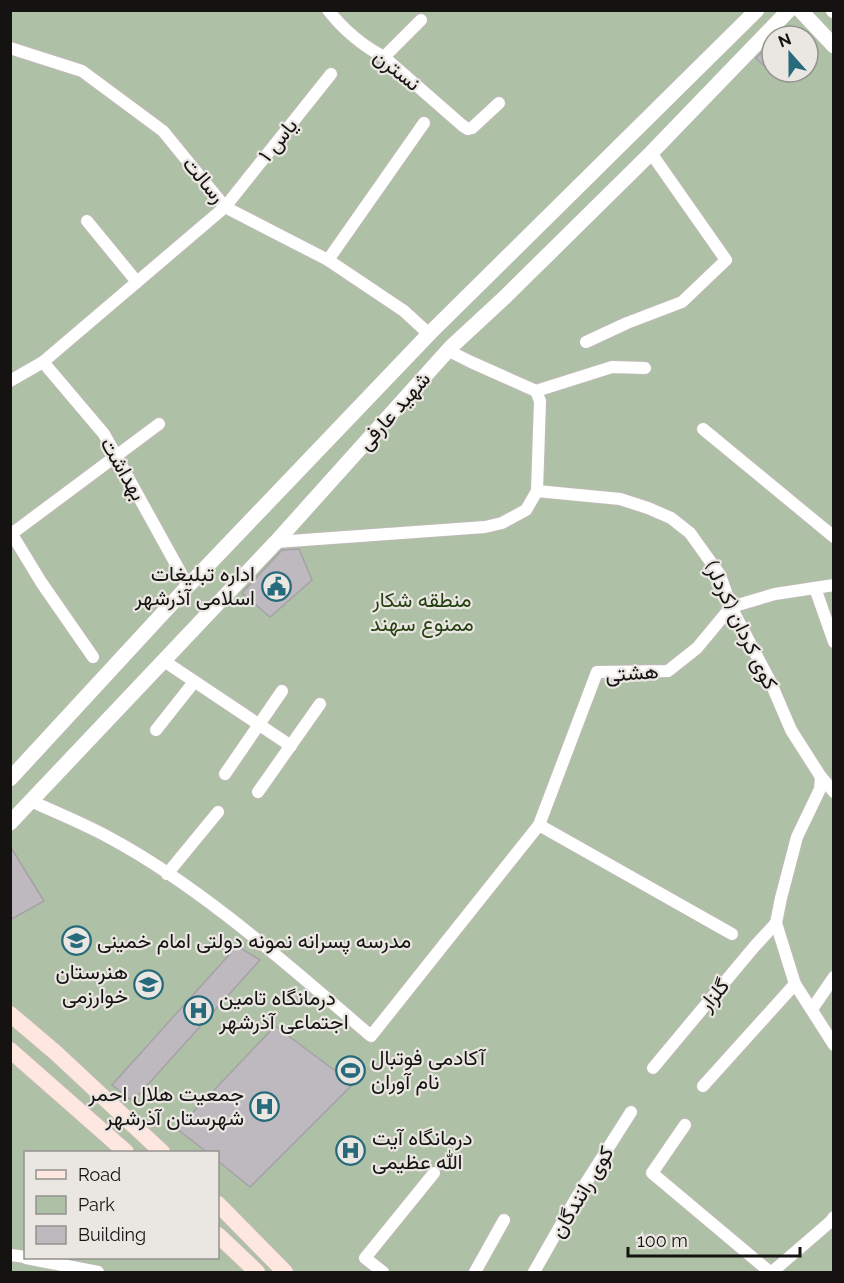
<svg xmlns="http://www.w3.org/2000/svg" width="844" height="1283" viewBox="0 0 844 1283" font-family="Raleway,Vazirmatn,sans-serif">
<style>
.green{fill:#aec0a5;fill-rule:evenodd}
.building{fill:#bdb9bf;stroke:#a5a2a7;stroke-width:1.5}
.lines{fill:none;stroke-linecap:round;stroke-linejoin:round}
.minor-casing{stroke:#bfbbb6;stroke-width:14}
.tertiary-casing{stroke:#bfbbb6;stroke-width:16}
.secondary-casing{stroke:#bfbbb6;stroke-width:18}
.minor{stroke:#fff;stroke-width:12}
.tertiary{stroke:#fff;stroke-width:15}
.secondary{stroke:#fee7df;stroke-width:16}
.labels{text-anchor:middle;stroke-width:4.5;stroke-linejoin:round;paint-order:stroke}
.street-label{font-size:21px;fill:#141311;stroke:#eae6e1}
.poi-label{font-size:21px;fill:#141311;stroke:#eae6e1;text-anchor:start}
.park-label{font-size:21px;fill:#264111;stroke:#eae6e1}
</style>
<rect width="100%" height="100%" fill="#eae6e1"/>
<!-- green -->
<path class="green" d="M10,11H833V1272H11ZM772,36H808V72H772ZM26,1152H218V1258H26Z"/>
<!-- building -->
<g class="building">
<polygon points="772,42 772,73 756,58"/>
<polygon points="299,549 312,580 270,617 242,593 282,550"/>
<polygon points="10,846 44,901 10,920"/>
<polygon points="237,946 260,960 133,1101 112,1085"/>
<polygon points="275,1026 353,1084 250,1187 218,1161 218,1152 207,1152 177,1129"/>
</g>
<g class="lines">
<defs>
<g id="minor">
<path d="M328,10C343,29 363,46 384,57L463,126L468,129L472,128L499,103"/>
<polyline points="10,48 82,71 163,131 225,207 328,260 404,311 429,334"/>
<polyline points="384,57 421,20"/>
<polyline points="87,221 137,282"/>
<polyline points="328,260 424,123"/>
<polyline points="586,342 627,323 682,302 726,260 651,153"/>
<polyline points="449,351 471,362 536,391 540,401 537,491 620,499 648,508 671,518 690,533 720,575 731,607 770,681 791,730 821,777 820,789 797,837 781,898 776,923 795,984 834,1045"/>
<polyline points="43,362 104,434 188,586"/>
<polyline points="10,381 43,362 225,207 331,74"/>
<polyline points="536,391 612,367 645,368"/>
<polyline points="703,429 834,537"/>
<polyline points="10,531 41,582 93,657"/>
<polyline points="10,535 159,424"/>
<polyline points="276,542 485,527 502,523 526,510 537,491"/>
<polyline points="815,588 834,642"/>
<polyline points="164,661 291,746"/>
<polyline points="156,730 194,682"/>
<polyline points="225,774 282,691"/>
<polyline points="821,777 834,792"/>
<polyline points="258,792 320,704"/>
<path d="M31,801C57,813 85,824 110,838C203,888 291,968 371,1036L539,825L597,672L668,671L697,648L731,607L775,594L834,585"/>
<polyline points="539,825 732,934"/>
<polyline points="167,874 218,812"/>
<polyline points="812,1009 834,977"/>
<polyline points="653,1068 754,947 776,923"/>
<polyline points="703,1086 795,984"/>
<polyline points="685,1125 652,1173 770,1272"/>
<polyline points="10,1255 26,1257"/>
<polyline points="26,1258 98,1272"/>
<polyline points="383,1272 365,1258 434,1173"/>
<polyline points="475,1272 504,1220"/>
<polyline points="534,1272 575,1200 631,1112"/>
<polyline points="772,1272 830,1222 834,1217"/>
</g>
<g id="tertiary">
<polyline points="800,10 834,46"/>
<polyline points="833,10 834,11"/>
<polyline points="10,779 188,586 429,334 757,10"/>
<polyline points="10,823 276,542 451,347 505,297 651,153 789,10"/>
</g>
<g id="secondary">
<polyline points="10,1014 56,1053 162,1152"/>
<polyline points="10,1050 126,1152"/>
<polyline points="218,1204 285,1272"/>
<polyline points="218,1235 257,1272"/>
</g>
</defs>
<!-- minor casing -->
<use href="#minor" class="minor-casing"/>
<!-- tertiary casing -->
<use href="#tertiary" class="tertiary-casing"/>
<!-- secondary casing -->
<use href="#secondary" class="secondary-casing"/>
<!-- minor -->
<use href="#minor" class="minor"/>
<!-- tertiary -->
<use href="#tertiary" class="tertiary"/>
<!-- secondary -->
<use href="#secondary" class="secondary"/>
</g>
<!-- icons -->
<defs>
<symbol id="civic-ring" viewBox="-11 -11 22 22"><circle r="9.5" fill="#eae6e1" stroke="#266a7b" stroke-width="1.5"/><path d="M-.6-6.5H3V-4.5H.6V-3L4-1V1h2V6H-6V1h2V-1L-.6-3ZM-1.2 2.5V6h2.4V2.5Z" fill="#266a7b"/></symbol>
<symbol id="school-ring" viewBox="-11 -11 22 22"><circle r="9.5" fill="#eae6e1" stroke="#266a7b" stroke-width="1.5"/><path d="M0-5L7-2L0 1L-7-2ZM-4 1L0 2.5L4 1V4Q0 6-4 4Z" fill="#266a7b"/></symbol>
<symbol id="hospital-ring" viewBox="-11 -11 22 22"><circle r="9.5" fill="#eae6e1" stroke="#266a7b" stroke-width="1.5"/><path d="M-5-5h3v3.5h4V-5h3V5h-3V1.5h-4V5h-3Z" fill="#266a7b"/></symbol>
<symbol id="stadium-ring" viewBox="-11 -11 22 22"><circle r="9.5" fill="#eae6e1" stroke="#266a7b" stroke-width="1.5"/><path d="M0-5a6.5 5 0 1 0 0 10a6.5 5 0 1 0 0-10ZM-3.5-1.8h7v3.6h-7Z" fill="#266a7b"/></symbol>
</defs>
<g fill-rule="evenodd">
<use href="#civic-ring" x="260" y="570" width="33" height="33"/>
<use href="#school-ring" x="60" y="924" width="33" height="33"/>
<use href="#school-ring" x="132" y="968" width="33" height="33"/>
<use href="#hospital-ring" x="182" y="994" width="33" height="33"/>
<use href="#stadium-ring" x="334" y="1054" width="33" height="33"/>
<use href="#hospital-ring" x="248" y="1090" width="33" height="33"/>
<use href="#hospital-ring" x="334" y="1134" width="33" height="33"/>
</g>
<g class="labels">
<!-- street labels -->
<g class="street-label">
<text transform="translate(397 70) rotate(38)" y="7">نسترن</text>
<text transform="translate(278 140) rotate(-51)" y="7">یاس ۱</text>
<text transform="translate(204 180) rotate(50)" y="7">رسالت</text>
<text transform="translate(394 411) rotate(-48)" y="7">شهید عارفی</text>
<text transform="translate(123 469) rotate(60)" y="7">بهداشت</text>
<text transform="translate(741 625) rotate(64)" y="7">کوی کردان (کردلر)</text>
<text transform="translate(632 673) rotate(-4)" y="7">هشتی</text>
<text transform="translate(714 995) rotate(-50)" y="7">گلزار</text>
<text transform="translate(582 1192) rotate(-59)" y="7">کوی رانندگان</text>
</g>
<!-- poi labels -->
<g class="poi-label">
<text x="255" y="581" text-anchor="end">اداره تبلیغات<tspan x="255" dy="24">اسلامی آذرشهر</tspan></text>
<text x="97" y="948">مدرسه پسرانه نمونه دولتی امام خمینی</text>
<text x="128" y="979" text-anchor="end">هنرستان<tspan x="128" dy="24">خوارزمی</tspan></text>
<text x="219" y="1005">درمانگاه تامین<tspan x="219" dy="24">اجتماعی آذرشهر</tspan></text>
<text x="371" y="1065">آکادمی فوتبال<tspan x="371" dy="24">نام آوران</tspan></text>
<text x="244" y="1101" text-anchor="end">جمعیت هلال احمر<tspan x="244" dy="24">شهرستان آذرشهر</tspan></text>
<text x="372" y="1145">درمانگاه آیت<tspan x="372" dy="24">الله عظیمی</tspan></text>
</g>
<!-- park labels -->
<g class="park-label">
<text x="422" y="607">منطقه شکار<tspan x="422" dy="24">ممنوع سهند</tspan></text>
</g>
</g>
<!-- border -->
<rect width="844" height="1283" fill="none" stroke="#141311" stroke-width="24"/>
<!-- legend -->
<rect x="24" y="1151" width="195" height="108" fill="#eae6e1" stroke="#94928e" stroke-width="1.5"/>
<rect x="36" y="1170" width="30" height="9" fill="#fee7df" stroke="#94928e" stroke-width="1.5"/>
<text x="78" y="1181" font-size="18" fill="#141311">Road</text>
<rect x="36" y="1196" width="30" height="18" fill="#aec0a5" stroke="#94928e" stroke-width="1.5"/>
<text x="78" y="1211" font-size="18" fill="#141311">Park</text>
<rect x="36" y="1226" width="30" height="18" fill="#bdb9bf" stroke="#94928e" stroke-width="1.5"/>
<text x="78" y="1241" font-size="18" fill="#141311">Building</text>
<!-- north arrow -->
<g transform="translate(790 54) rotate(339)"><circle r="28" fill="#eae6e1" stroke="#94928e" stroke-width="1.5"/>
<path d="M0-4.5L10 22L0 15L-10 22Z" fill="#266a7b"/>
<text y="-9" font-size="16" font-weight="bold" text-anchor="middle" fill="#141311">N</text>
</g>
<!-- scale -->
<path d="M628 1247v9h172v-9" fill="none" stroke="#141311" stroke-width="3"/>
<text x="637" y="1247" font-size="18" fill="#141311" stroke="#eae6e1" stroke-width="4.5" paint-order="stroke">100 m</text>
</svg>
